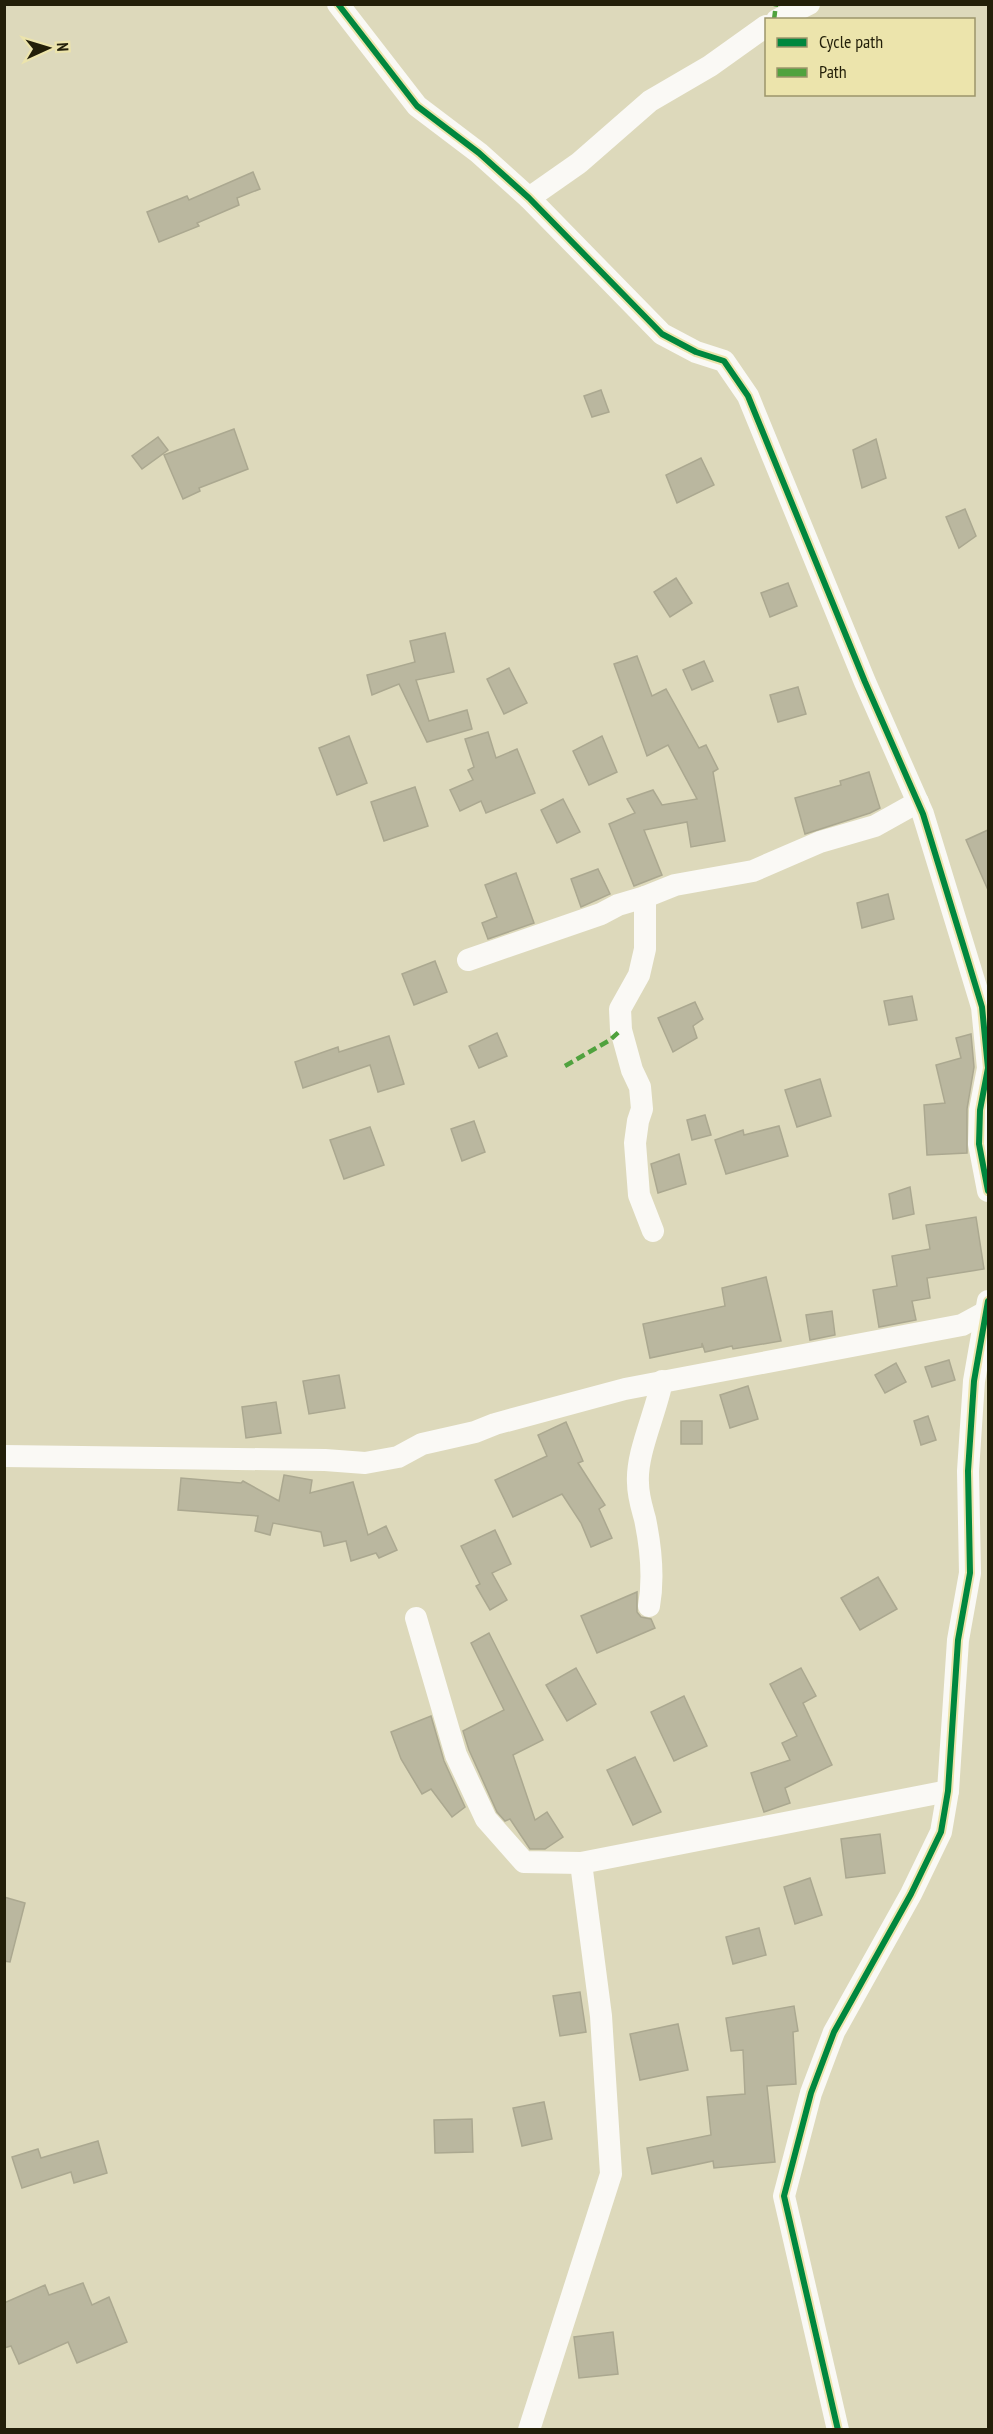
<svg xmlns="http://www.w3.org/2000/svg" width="993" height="2434" viewBox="0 0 993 2434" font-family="'PT Sans Narrow',sans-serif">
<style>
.building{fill:#bab79f;stroke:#aba890;stroke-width:1.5}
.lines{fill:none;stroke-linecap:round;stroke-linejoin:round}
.minor{stroke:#faf9f5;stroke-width:22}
.quiet{stroke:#50a23e;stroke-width:4.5;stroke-dasharray:9 4.5;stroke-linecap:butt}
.cycleway-casing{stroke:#ece4ac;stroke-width:10}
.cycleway{stroke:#00873e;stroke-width:6}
</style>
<rect width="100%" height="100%" fill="#ddd9bb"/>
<!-- building -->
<g class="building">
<polygon points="253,172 260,189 237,198 239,205 197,223 199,226 159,242 147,212 187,196 189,200"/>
<polygon points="601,390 609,412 592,417 584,396"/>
<polygon points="234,429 248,469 199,488 200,491 183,499 164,455"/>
<polygon points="158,437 168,450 142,469 132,456"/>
<polygon points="876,439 886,478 862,488 853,450"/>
<polygon points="701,458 714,485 677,503 666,475"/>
<polygon points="965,509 976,536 959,548 946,517"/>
<polygon points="676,578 692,603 670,617 654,592"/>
<polygon points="788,583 797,606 770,617 761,593"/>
<polygon points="445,633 454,672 416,680 429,721 467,710 472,729 427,742 399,684 372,695 367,675 415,662 410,641"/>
<polygon points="637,656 652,696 666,689 699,748 706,745 718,769 713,772 725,841 691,847 687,822 644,830 662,875 634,886 609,824 635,813 627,799 653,790 662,805 697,799 668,745 647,756 614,664"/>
<polygon points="704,661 713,681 692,690 683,670"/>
<polygon points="509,668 527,703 504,714 487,679"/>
<polygon points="798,687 806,714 778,722 770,695"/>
<polygon points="488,732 496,758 517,749 535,793 486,813 481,801 460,811 450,790 473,780 468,770 474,767 465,739"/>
<polygon points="349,736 367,783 337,795 319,748"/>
<polygon points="602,736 617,772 589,785 573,751"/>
<polygon points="869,772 880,808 870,813 805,834 795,798 841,785 840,781"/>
<polygon points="415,787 428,826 384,841 371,802"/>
<polygon points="563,799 580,832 557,843 541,810"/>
<polygon points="988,830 988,890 966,840"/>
<polygon points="598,869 610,894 581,907 571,879"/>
<polygon points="516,873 534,923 488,939 482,923 497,917 485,885"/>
<polygon points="888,894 894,919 862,928 857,903"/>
<polygon points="435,961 447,992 414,1005 402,974"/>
<polygon points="912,996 917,1020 889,1025 884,1001"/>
<polygon points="695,1002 703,1019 693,1026 697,1038 673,1052 658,1018"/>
<polygon points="497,1033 507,1056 479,1068 469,1046"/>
<polygon points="971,1034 974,1067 967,1109 967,1153 927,1155 924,1105 945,1103 936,1065 961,1058 956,1038"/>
<polygon points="389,1036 404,1084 378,1092 370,1065 303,1088 295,1062 338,1047 339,1052"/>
<polygon points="820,1079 831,1116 797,1127 785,1090"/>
<polygon points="705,1115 711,1135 692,1140 687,1120"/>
<polygon points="474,1121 485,1152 462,1161 451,1129"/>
<polygon points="779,1126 788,1156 726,1174 715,1140 743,1130 744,1135"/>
<polygon points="370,1127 384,1165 344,1179 330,1140"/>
<polygon points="679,1154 686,1184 658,1193 651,1164"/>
<polygon points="910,1187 914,1214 893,1219 889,1194"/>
<polygon points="976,1217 984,1269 927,1278 930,1298 912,1301 916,1320 879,1327 873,1290 897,1286 892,1256 930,1249 926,1225"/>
<polygon points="766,1277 781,1341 733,1349 732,1346 705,1352 702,1343 702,1347 650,1358 643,1324 725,1306 722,1288"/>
<polygon points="832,1311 835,1335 810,1340 806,1315"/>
<polygon points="949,1360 955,1380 932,1387 925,1367"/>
<polygon points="896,1363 906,1382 885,1393 875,1375"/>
<polygon points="339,1375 345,1408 309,1414 303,1381"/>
<polygon points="748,1386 758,1419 730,1428 720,1395"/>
<polygon points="276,1402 281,1433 246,1438 242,1407"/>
<polygon points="928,1416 936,1440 921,1445 914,1421"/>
<rect x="681" y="1421" width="21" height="23"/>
<polygon points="566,1422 583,1461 578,1463 605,1505 599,1509 612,1538 591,1547 581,1523 562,1494 513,1517 495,1480 547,1456 538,1435"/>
<polygon points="284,1475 312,1480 310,1493 353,1482 368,1535 386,1526 397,1550 379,1558 376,1553 351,1561 346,1541 324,1546 321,1532 273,1523 270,1535 255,1531 258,1516 178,1510 181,1478 241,1483 243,1481 279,1501"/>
<polygon points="495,1530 511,1564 492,1573 507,1600 490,1610 476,1586 480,1584 461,1546"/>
<polygon points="878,1577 897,1609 860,1630 841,1598"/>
<polygon points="637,1592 637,1612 641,1617 651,1619 655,1628 597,1653 581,1616"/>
<polygon points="489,1633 543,1740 513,1755 535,1820 547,1812 563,1837 545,1849 530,1849 510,1819 505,1821 497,1812 469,1750 463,1731 504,1710 471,1643"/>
<polygon points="576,1668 596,1704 567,1721 546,1685"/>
<polygon points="801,1668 816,1696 803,1703 832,1765 785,1788 790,1803 764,1812 751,1773 790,1760 782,1743 797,1736 770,1684"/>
<polygon points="684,1696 707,1746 674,1761 651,1712"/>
<polygon points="431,1716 444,1761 465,1807 452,1817 431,1789 422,1794 401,1759 391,1732"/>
<polygon points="635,1757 661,1812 633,1825 607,1770"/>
<polygon points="880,1834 885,1873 846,1878 841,1839"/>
<polygon points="810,1878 822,1915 795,1924 784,1887"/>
<polygon points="4,1897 25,1903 10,1962 4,1961"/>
<polygon points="759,1928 766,1955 733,1964 726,1937"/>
<polygon points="580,1992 586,2032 560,2036 553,1996"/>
<polygon points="794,2006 798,2031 793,2032 796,2084 767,2086 775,2162 714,2168 713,2161 652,2174 647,2148 711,2135 707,2097 745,2094 743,2050 731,2051 726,2018"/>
<polygon points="678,2024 688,2070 640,2080 630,2034"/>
<polygon points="544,2102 552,2139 522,2146 513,2108"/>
<polygon points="472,2119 473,2152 435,2153 434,2120"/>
<polygon points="98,2141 107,2173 74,2183 71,2172 22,2188 12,2157 38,2149 41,2158"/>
<polygon points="83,2283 92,2305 109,2297 127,2342 77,2363 68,2342 19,2364 11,2346 4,2348 4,2303 45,2285 49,2295"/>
<polygon points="613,2332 618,2374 579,2378 574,2337"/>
</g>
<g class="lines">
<!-- minor -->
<g class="minor">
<polyline points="338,4 417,106 479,153 529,198 662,334 696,352 724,361 748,396 865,682 923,814 965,951 982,1007 988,1068 980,1110 979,1144 988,1191"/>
<polyline points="777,20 809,4"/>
<polyline points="529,198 579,163 650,101 710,66 766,26"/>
<polyline points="468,960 601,914 618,905 645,897"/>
<polyline points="653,1231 639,1195 635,1143 638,1121 642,1109 640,1087 632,1070 621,1030 620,1009 639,975 645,949 645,897 675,885 753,871 820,842 875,826 918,802"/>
<polyline points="4,1456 325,1460 365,1463 398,1457 422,1444 475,1432 495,1424 625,1389 962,1325 986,1312"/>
<path d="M649,1606C654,1578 651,1548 645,1519C642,1508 638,1496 638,1483C636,1453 656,1413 662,1381"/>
<polyline points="416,1618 456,1755 486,1819 524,1862 581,1863 948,1791"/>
<polyline points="529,2430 611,2174 601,2016 581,1863"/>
<polyline points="838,2430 784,2196 811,2093 834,2032 911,1894 941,1832 948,1791 958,1640 970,1573 968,1471 974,1381 988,1301"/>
</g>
<!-- quiet -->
<g class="quiet">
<polyline points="774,20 776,4"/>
<polyline points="565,1066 610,1040 621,1030"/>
</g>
<defs>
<g id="cycleway">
<polyline points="338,4 417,106 479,153 529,198 662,334 696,352 724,361 748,396 865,682 923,814 965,951 982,1007 988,1068 980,1110 979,1144 988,1191"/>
<polyline points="838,2430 784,2196 811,2093 834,2032 911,1894 941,1832 948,1791 958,1640 970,1573 968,1471 974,1381 988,1301"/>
</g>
</defs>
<!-- cycleway casing -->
<use href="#cycleway" class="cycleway-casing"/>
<!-- cycleway -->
<use href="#cycleway" class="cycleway"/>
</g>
<!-- border -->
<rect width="993" height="2434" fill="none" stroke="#231f09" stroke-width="12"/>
<!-- legend -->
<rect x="765" y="18" width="210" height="78" fill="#ece4ac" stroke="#9c956b" stroke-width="1.5"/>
<rect x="777" y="38" width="30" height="9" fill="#00873e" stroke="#9c956b" stroke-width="1.5"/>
<text x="819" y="48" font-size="18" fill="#231f09">Cycle path</text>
<rect x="777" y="68" width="30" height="9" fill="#50a23e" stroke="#9c956b" stroke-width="1.5"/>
<text x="819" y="78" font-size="18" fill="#231f09">Path</text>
<!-- north arrow -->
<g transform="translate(48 48) rotate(86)" stroke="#ece4ac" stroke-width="4.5" paint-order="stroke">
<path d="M0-4.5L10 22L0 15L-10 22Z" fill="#231f09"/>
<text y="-9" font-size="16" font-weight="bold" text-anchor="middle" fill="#231f09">N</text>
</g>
</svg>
